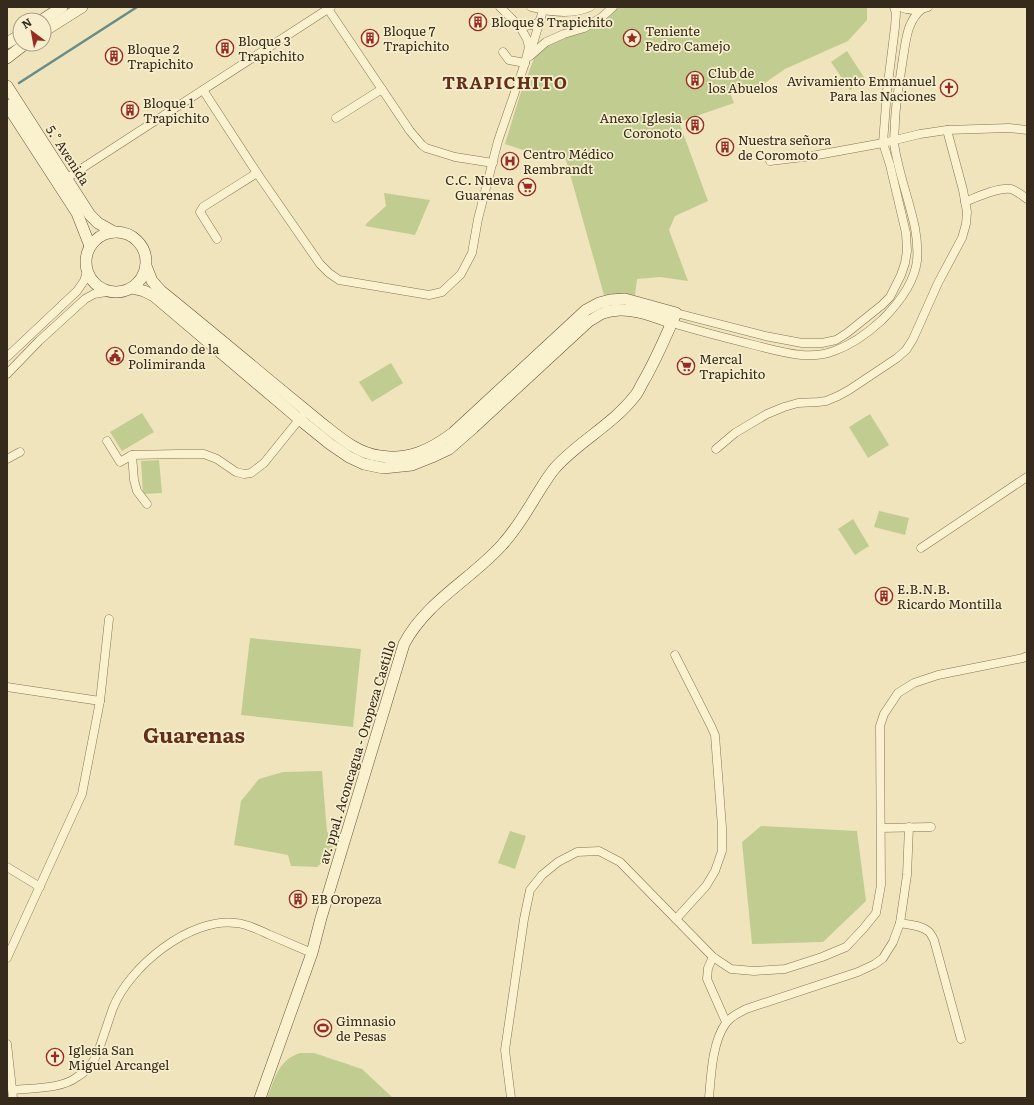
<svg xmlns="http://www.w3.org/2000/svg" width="1034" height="1105" viewBox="0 0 1034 1105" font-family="Literata,serif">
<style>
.green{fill:#c1cd90}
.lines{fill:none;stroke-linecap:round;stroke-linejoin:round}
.stream{stroke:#688d87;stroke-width:2.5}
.street-casing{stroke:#877455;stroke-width:9}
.secondary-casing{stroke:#685539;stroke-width:12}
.street{stroke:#faf1cf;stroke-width:8}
.secondary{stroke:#faf1cf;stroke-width:11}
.labels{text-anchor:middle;stroke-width:3.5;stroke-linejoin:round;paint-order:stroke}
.poi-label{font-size:13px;fill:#352a1b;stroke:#f6eecc;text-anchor:start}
.street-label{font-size:13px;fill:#352a1b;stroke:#f6eecc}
.district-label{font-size:17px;font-weight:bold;letter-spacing:1px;fill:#632f19;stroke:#f6eecc}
.town-label{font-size:21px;font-weight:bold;fill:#632f19;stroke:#f6eecc}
</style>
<rect width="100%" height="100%" fill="#efe4bc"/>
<!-- green -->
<g class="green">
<polygon points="619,7 869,7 867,8 867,20 848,41 785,69 755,90 731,95 734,103 679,122 708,201 675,216 669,230 688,281 660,277 637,279 635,295 615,294 604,295 566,160 541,156 505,144 520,95 535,56 541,48 610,14"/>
<polygon points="847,51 865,79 850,90 831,62"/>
<polygon points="384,193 430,200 415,235 365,226 367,223 386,206"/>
<polygon points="391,363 403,383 372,402 359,382"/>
<polygon points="142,413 154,432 122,451 110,432"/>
<polygon points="870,414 889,445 868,458 849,427"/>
<polygon points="159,460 162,493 143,494 141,461"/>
<polygon points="879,511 909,518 905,535 874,527"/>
<polygon points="853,519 869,546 855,555 838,529"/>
<polygon points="250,638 361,649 353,727 241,715"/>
<polygon points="322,771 327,832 332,835 333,853 317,867 291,866 288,855 234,845 241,801 259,779 283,772"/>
<polygon points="761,826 857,831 866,901 823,942 752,944 742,842"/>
<polygon points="510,831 526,836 515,869 498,863"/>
<path d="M300,1053H314L362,1069L393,1098H267C275,1079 278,1060 300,1053Z"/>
</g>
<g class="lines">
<!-- stream -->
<polyline class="stream" points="19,83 137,7"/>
<defs>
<g id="street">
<path d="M531,7C549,12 572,15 590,7"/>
<path d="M900,7C909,11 918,11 928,7"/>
<polyline points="328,9 410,131 422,145 426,148 455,157 493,163"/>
<polyline points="520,27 536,24 541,20"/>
<polyline points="503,52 509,60 525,63"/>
<polyline points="530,54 543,10"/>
<polyline points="530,56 546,42 564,34 584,28 602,17 613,7"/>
<polyline points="203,90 257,173 320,264 329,273 339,280 429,295 442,292 461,274 472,253 478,219 498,141 525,63 529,47 527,39 520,27 500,7"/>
<polyline points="336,118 382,89"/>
<polyline points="770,161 812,156 883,143 920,134 947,130 1009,128 1027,130"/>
<polyline points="67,178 331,7"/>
<path d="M965,202C977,197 998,187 1011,189C1017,191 1022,195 1027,199"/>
<polyline points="217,239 200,212 203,207 257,173"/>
<polyline points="676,313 765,336 802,343 822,343 836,340 847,333 882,305 890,297 901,275 905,263 907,251 906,233 890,165 883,143 887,91 895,27 896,13 894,7"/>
<path d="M672,323C699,331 726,338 754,345C779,351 808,361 834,351C851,345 868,333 882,320C898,304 914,284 917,261C918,250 917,239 915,228C909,199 898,172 894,143C894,136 895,128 895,121C896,100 900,79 903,58C906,40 907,21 922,9"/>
<polyline points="7,357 77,291 84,281 87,272"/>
<polyline points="7,374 39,341 85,299 94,294 106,292"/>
<polyline points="107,441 120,462 132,455 177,454 204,454 217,459 236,472 244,474 251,473 264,463 302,416"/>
<polyline points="716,449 735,433 750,424 767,414 784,407 798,403 818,402 826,401 838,396 849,390 897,358 906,350 913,339 938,283 962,238 966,224 967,212 963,190 947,130"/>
<polyline points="132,455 134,480 137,491 147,504"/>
<polyline points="7,459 20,452"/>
<polyline points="921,548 1027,477"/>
<polyline points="675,655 711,726 715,735 722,827 722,851 715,871 706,886 676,919"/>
<polyline points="7,687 100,701"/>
<polyline points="881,828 931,827"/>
<polyline points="7,867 40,887"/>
<path d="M900,923C909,925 922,925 929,932C931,934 933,938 934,940L961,1039"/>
<polyline points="713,957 708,968 707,979 726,1022"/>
<polyline points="7,958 82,794 100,701 109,619"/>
<polyline points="7,1044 13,1098"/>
<path d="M13,1090C32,1088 62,1089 77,1077C84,1073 90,1067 94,1060C96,1057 97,1052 99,1049C104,1035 108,1022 113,1008C129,967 190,917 236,923C248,924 259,930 270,935C284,941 298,947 312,953"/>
<polyline points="511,1098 505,1050 524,919 530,890 542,875 558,862 577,852 599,851 620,862 713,957 731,969 754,971 785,969 822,957 846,947 863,929 876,913 881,885 880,726 884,714 898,693 914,683 938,675 1023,658 1027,656"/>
<path d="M709,1098C711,1076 712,1042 726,1023C731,1016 739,1013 746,1009L858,972L875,964L883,958L893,942L900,923L907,875L909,827"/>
</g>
<g id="secondary">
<polyline points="42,20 62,7"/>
<polyline points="44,31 82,7"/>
<polyline points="7,43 20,35"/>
<polyline points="7,58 25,44"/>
<polyline points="7,86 90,215 98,223 114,232"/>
<polyline points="7,105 77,213 90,246"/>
<circle cx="116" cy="262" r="30"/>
<path d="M146,266L152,281L161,291C197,320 233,350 269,380C286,394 303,408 320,422C338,436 356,453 380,456C408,461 430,450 453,433L586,310L599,303L610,300L625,299L676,313C666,336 656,360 643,382C640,387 638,393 634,397C612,425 578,442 555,468C548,476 542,487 536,496C526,513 515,531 501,546C470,580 426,602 404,644L321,918L312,953L260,1098"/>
<path d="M132,288L144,291L154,296L299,419L330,444L349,457L364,464L383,468L412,465L432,457L449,449L473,428L589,321C594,319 598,315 603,313C625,305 651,315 672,323"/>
</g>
</defs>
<!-- street casing -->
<use href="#street" class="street-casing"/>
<!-- secondary casing -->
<use href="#secondary" class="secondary-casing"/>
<!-- street -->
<use href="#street" class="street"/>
<!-- secondary -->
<use href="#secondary" class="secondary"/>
</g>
<!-- icons -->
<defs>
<symbol id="building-ring" viewBox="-11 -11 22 22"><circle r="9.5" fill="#f6eecc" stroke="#982c23" stroke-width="1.5"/><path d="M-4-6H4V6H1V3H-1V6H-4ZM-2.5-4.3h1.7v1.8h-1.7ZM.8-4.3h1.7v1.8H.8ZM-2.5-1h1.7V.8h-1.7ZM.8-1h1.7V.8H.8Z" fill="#982c23"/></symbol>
<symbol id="sight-ring" viewBox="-11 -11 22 22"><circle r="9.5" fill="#f6eecc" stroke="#982c23" stroke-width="1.5"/><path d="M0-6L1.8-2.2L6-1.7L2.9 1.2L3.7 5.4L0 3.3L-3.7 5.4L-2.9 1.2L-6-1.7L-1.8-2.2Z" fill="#982c23"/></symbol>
<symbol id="church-ring" viewBox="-11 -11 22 22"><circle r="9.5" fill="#f6eecc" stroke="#982c23" stroke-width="1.5"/><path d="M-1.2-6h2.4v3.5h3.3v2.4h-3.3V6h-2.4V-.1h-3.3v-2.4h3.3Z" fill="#982c23"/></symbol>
<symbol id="hospital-ring" viewBox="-11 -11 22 22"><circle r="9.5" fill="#f6eecc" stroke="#982c23" stroke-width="1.5"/><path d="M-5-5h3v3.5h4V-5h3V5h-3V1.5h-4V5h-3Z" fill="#982c23"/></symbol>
<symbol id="supermarket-ring" viewBox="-11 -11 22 22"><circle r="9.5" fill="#f6eecc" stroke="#982c23" stroke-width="1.5"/><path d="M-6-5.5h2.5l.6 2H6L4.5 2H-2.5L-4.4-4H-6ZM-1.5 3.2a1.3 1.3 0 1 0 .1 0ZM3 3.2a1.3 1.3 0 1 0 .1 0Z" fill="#982c23"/></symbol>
<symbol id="civic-ring" viewBox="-11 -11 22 22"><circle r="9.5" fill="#f6eecc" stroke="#982c23" stroke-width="1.5"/><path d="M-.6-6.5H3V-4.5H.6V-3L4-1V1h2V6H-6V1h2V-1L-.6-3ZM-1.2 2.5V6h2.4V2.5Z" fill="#982c23"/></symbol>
<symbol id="stadium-ring" viewBox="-11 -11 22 22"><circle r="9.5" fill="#f6eecc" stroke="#982c23" stroke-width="1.5"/><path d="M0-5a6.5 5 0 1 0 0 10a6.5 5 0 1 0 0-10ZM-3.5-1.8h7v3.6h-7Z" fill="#982c23"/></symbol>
</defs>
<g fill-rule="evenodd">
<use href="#building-ring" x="468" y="12" width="20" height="20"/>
<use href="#building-ring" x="360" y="28" width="20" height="20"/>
<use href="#sight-ring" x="622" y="28" width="20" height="20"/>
<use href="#building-ring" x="215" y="38" width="20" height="20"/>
<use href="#building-ring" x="104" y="46" width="20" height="20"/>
<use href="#building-ring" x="685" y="70" width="20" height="20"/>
<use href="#church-ring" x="939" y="78" width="20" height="20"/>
<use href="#building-ring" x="120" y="100" width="20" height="20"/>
<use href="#building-ring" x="685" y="115" width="20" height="20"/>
<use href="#building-ring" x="715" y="137" width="20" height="20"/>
<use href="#hospital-ring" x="500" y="151" width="20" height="20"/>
<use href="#supermarket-ring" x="517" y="177" width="20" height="20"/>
<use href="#civic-ring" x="105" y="346" width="20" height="20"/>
<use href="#supermarket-ring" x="676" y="356" width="20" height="20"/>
<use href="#building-ring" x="874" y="586" width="20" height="20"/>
<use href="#building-ring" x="288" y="889" width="20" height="20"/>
<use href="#stadium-ring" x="313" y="1018" width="20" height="20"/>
<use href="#church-ring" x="45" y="1047" width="20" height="20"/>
</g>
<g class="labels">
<!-- poi labels -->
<g class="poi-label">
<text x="491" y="27">Bloque 8 Trapichito</text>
<text x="383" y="36">Bloque 7<tspan x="383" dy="15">Trapichito</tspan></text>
<text x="645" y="36">Teniente<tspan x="645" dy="15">Pedro Camejo</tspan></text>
<text x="238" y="46">Bloque 3<tspan x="238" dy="15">Trapichito</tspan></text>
<text x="127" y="54">Bloque 2<tspan x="127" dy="15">Trapichito</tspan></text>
<text x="708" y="78">Club de<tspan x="708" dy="15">los Abuelos</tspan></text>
<text x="936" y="86" text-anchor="end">Avivamiento Emmanuel<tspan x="936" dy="15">Para las Naciones</tspan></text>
<text x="143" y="108">Bloque 1<tspan x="143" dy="15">Trapichito</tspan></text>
<text x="682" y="123" text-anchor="end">Anexo Iglesia<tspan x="682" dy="15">Coronoto</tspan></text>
<text x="738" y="145">Nuestra señora<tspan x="738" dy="15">de Coromoto</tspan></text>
<text x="523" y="159">Centro Médico<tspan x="523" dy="15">Rembrandt</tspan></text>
<text x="514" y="185" text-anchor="end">C.C. Nueva<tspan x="514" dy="15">Guarenas</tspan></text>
<text x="128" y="354">Comando de la<tspan x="128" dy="15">Polimiranda</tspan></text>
<text x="699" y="364">Mercal<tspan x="699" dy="15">Trapichito</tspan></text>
<text x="897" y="594">E.B.N.B.<tspan x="897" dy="15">Ricardo Montilla</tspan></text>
<text x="311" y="904">EB Oropeza</text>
<text x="336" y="1026">Gimnasio<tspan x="336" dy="15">de Pesas</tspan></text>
<text x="68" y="1055">Iglesia San<tspan x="68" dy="15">Miguel Arcangel</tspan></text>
</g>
<!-- street labels -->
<g class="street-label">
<text transform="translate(68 155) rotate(57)" y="5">5.° Avenida</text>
<text transform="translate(357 752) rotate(-73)" y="5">av. ppal. Aconcagua - Oropeza Castillo</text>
</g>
<!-- district labels -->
<g class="district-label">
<text x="505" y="89">TRAPICHITO</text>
</g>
<!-- town labels -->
<g class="town-label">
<text x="194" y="743">Guarenas</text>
</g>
</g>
<!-- border -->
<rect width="1034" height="1105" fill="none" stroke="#352a1b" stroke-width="16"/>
<!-- north arrow -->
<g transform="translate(32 32) rotate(328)"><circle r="19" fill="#f6eecc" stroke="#a9a085"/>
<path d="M0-3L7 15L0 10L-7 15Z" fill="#982c23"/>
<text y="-6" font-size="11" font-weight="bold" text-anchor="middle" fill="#352a1b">N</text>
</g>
</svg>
